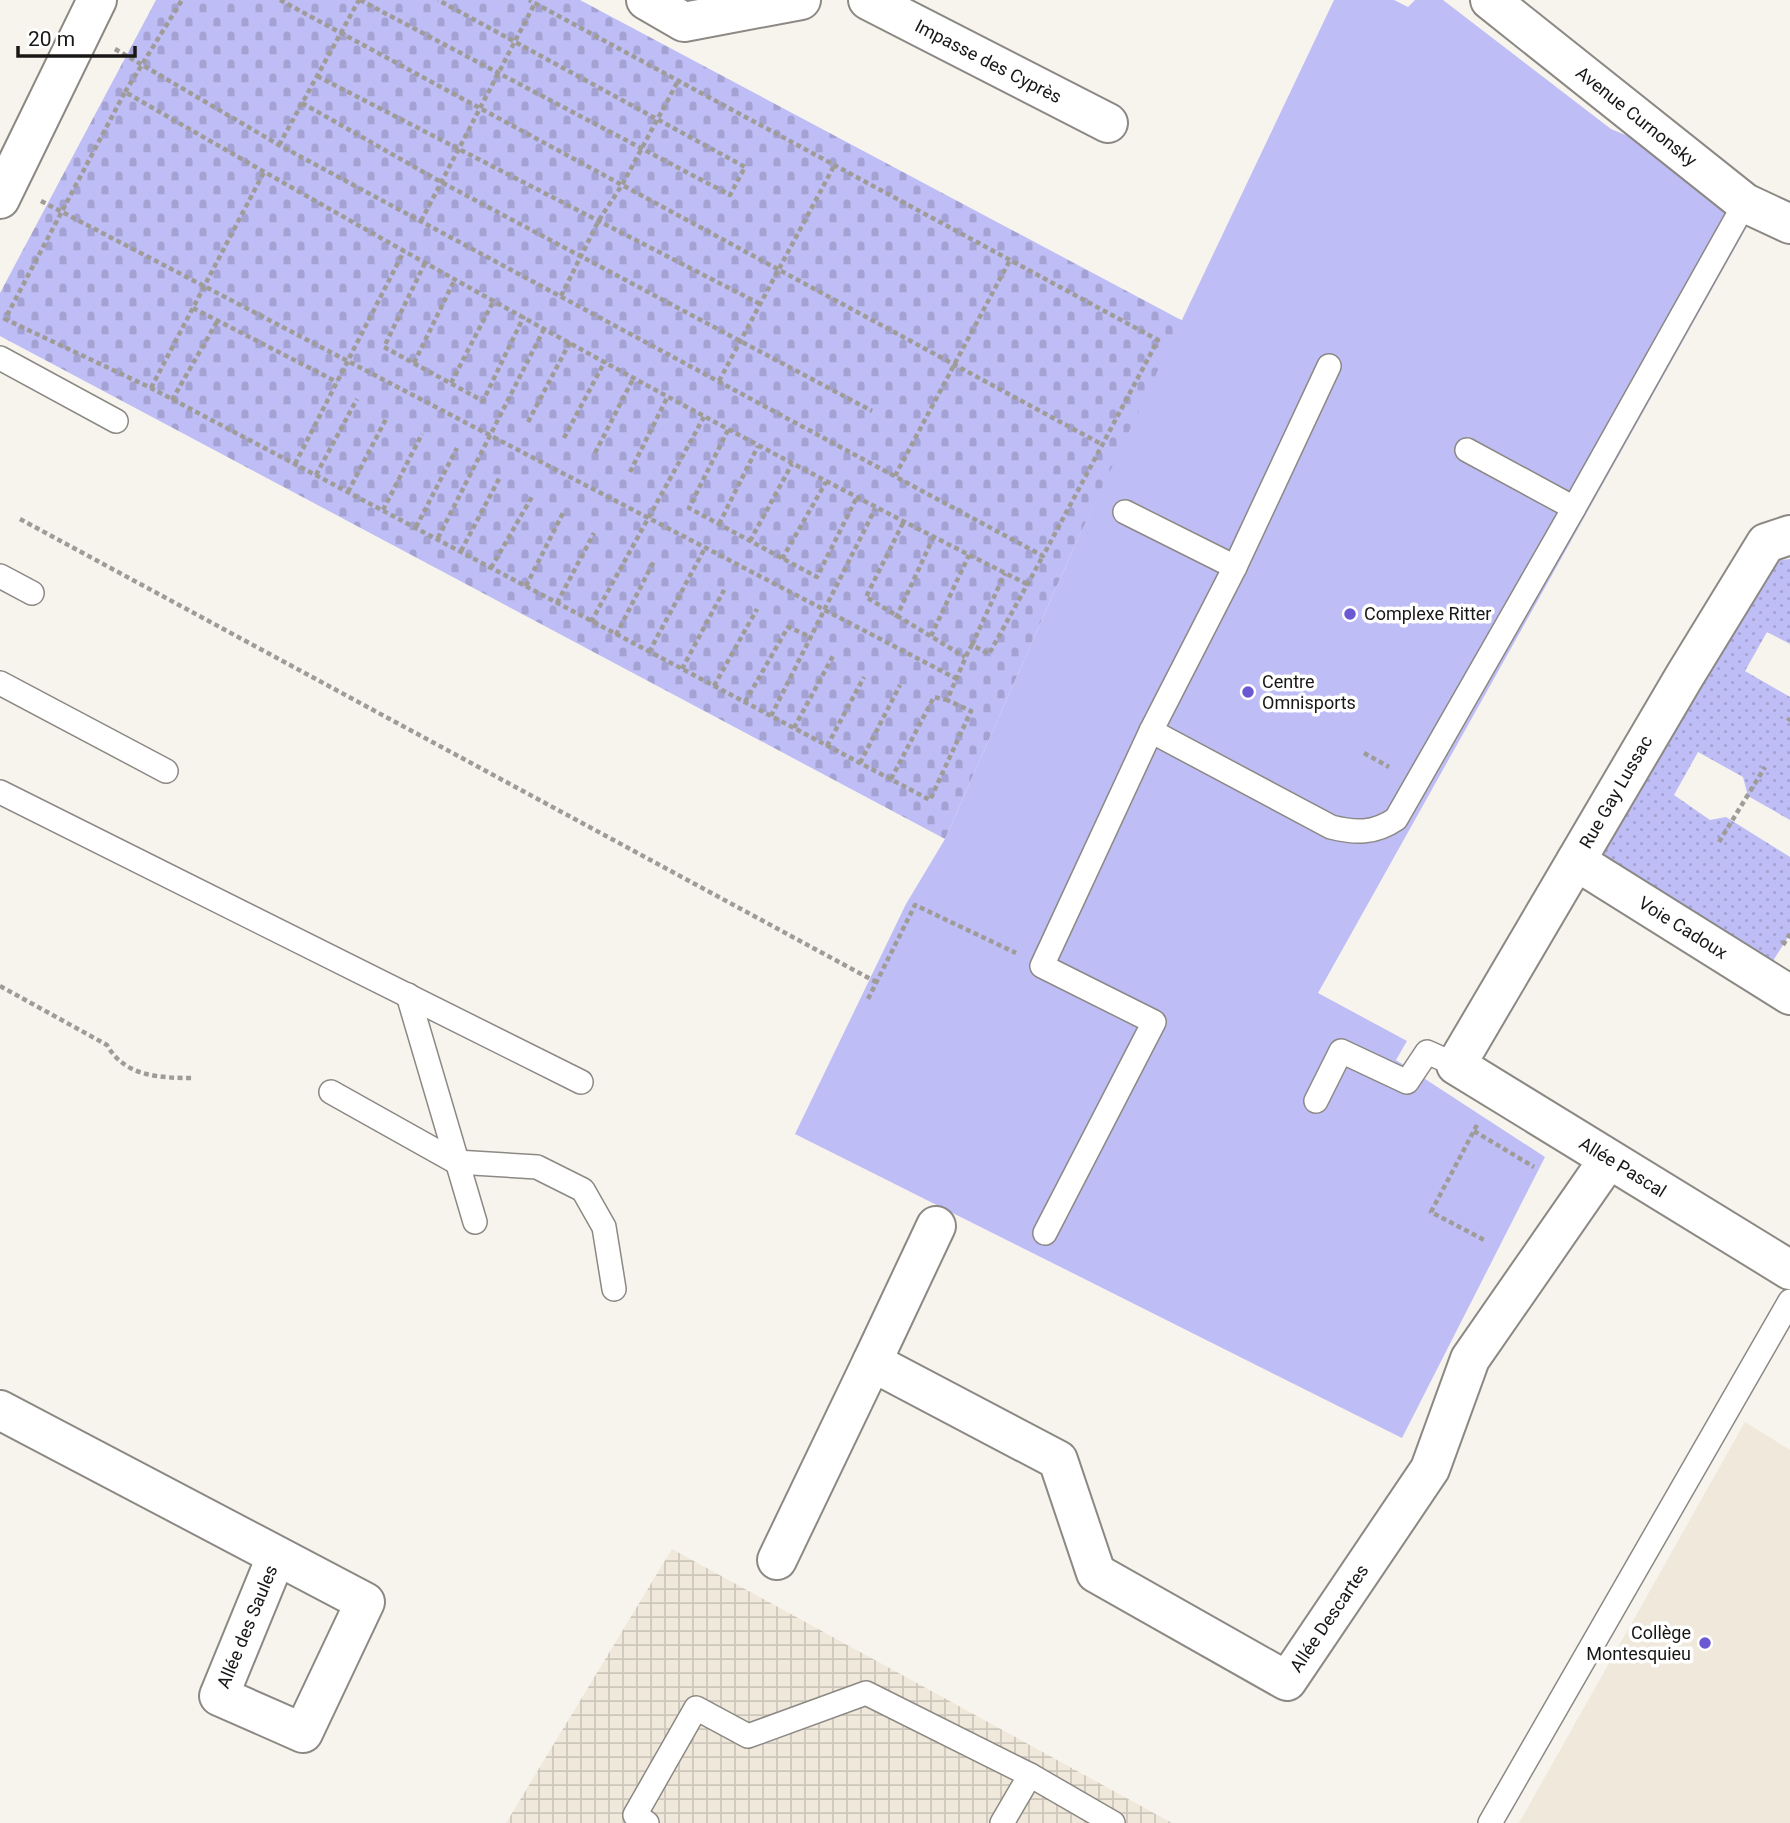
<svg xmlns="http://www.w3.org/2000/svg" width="1790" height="1823" viewBox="0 0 1790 1823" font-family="Roboto,sans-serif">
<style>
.built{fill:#efe8db}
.industrial{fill:url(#industrial-grid)}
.grass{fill:url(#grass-dots)}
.cemetery{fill:url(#cemetery-stones)}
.pitch{fill:#bebdf6}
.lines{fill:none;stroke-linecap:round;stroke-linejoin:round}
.lane-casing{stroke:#8c8984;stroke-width:26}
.street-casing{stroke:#8c8984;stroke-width:42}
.path{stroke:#9f9c98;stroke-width:4.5;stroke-dasharray:5 3.5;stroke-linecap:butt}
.lane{stroke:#fff;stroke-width:23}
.street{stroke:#fff;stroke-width:38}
.poi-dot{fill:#6a59d3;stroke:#fff;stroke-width:2.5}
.labels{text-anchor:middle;stroke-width:7;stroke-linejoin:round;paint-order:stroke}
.street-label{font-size:18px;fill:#191716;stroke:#fff}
.poi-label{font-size:18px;fill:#191716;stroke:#fff;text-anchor:start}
</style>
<defs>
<pattern id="industrial-grid" width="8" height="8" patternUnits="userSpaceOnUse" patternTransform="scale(1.75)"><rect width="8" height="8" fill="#efe8db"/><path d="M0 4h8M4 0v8" fill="none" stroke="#ccc6bb"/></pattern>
<pattern id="grass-dots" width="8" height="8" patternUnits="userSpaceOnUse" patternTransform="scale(1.75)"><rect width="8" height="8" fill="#bebdf6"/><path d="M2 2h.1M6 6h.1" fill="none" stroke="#a3a2d2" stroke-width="1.8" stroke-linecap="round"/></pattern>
<pattern id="cemetery-stones" width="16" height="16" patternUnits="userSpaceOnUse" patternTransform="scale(1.75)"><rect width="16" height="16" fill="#bebdf6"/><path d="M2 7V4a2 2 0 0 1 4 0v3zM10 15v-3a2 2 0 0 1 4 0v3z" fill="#a3a2d2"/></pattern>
</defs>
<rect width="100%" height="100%" fill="#f7f4ee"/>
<!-- built -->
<polygon class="built" points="1745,1422 1790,1450 1790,1823 1519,1823"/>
<!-- industrial -->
<polygon class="industrial" points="672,1549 1172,1823 506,1823"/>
<!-- grass -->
<polygon class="grass" points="1790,559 1790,644 1767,632 1745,671 1790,697 1790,820 1748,796 1743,777 1698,752 1674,795 1710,820 1726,817 1790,857 1790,934 1771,964 1594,854 1773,561"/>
<!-- cemetery -->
<polygon class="cemetery" points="156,0 580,0 1183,321 1075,545 945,839 0,336 0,293"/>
<!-- pitch -->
<polygon class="pitch" points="1334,0 1394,0 1408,7 1415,0 1443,0 1611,129 1652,146 1749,223 1318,993 1407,1041 1396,1060 1545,1157 1402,1438 795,1134 906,904 945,839 1075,545"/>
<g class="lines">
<defs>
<g id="lane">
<polyline points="0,358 116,421"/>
<path d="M1329,366L1235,567L1151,731L1331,827C1355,833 1374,834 1396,819L1574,508L1467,450"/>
<polyline points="1574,508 1745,203"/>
<polyline points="1125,512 1235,567"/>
<polyline points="0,576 32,593"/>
<polyline points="0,683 166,771"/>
<polyline points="0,792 581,1082"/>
<polyline points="408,995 475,1222"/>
<polyline points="331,1092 456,1162 537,1167 583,1190 604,1227 614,1289"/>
<polyline points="1316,1101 1341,1051 1407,1082 1427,1052 1456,1065"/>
<polyline points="1045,1233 1154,1022 1042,966 1151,731"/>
<polyline points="647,1823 635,1815 696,1708 748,1736 866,1693 1030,1775"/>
<polyline points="1002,1823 1030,1775 1113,1823"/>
<polyline points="1490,1823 1790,1301"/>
</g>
<g id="street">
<polyline points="646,0 684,22 801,0"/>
<path id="s1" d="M868,0L1108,123"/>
<path id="s2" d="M1490,0L1745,203L1790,224"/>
<polyline points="0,199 97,0"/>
<path id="s3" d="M1790,535L1766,543L1684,677L1456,1065L1790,1270"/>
<path id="s4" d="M1576,861L1790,995"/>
<polyline points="872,1362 936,1226"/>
<path id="s5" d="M0,1410L365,1602L303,1733L219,1696L276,1557"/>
<path id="s6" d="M777,1560L872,1362L1058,1460L1096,1573L1287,1681L1430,1469L1470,1359L1608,1160"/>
</g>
</defs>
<!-- lane casing -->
<use href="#lane" class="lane-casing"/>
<!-- street casing -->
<use href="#street" class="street-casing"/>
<!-- path -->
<g class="path">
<polyline points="280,0 1103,445"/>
<polyline points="360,0 730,195 745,167 438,0"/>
<polyline points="115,49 279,145 1043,556 1158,340 529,0"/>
<polyline points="317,76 760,304"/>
<polyline points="125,92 182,0"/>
<polyline points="302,103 441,182 872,411"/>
<polyline points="279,145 359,0"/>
<polyline points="41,201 957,679"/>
<polyline points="421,221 535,3"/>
<polyline points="425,263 384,347 483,401 524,316"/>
<polyline points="561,296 599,220 622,185 678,81"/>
<polyline points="193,308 337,382"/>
<polyline points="414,363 455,279"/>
<polyline points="719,381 834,166"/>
<polyline points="451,383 494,300"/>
<polyline points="151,388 264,172"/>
<polyline points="172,400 218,320"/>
<polyline points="528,422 570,342"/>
<polyline points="728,430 689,508 817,577 856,499"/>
<polyline points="564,438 605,361"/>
<polyline points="595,453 634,377"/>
<polyline points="295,464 404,251"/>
<polyline points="630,472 668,396"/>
<polyline points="316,475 357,399"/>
<polyline points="895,476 1010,260"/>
<polyline points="348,492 387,417"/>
<polyline points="383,510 422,434"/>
<polyline points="20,519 876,982"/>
<polyline points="903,523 866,597 965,657"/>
<polyline points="719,524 758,446"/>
<polyline points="416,527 457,448"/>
<polyline points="438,538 545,327"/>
<polyline points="750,541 792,464"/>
<polyline points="461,551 500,477"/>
<polyline points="782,559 826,482"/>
<polyline points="491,568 533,495"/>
<path d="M1027,584C721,431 422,263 125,92L5,319L151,388L930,800L971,711L947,700L968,652L972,645L989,654L1043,556"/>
<polyline points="526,586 563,513"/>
<polyline points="557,603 594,533"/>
<polyline points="896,618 933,538"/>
<polyline points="591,622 704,417"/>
<polyline points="616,635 654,561"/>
<polyline points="931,636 969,555"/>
<polyline points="972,645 1005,573"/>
<polyline points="649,652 705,548"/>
<polyline points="682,669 724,590"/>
<polyline points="714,686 757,609"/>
<polyline points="745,702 788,627 811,637"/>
<polyline points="771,716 875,509"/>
<polyline points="1788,721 1790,718"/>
<polyline points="794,728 833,656"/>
<polyline points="827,746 864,677"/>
<polyline points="1364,753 1389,767"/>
<polyline points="860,763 900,685"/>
<polyline points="891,779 934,697 947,700"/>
<polyline points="1719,842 1765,767"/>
<polyline points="1783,945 1790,934"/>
<path d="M0,986L107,1045C125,1077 160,1078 194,1078"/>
<polyline points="868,999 915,905 1016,953"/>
<polyline points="1477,1125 1431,1212 1486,1241"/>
<polyline points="1474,1131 1534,1167"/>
</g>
<!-- lane -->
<use href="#lane" class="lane"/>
<!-- street -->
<use href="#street" class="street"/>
</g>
<!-- markers -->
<g class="poi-dot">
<circle cx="1350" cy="614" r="7"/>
<circle cx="1248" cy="692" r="7"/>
<circle cx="1705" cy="1643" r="7"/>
</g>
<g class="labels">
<!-- street labels -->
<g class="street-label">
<text dy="6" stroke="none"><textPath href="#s1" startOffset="135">Impasse des Cyprès</textPath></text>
<text dy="6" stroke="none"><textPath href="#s2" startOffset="187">Avenue Curnonsky</textPath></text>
<text transform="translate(1616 792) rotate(-60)" y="6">Rue Gay Lussac</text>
<text dy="6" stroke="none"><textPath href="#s4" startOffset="126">Voie Cadoux</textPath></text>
<text dy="6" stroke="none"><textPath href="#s3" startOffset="828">Allée Pascal</textPath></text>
<text dy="6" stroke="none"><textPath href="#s6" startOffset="844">Allée Descartes</textPath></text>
<text dy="6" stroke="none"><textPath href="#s5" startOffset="724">Allée des Saules</textPath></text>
</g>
<!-- poi labels -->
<g class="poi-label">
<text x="1364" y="620">Complexe Ritter</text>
<text x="1262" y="688">Centre<tspan x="1262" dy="21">Omnisports</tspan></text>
<text x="1691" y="1639" text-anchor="end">Collège<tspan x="1691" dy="21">Montesquieu</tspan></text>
</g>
</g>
<!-- scale -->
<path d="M18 46v10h117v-10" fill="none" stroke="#191716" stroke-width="3.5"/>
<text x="28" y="46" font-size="21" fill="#191716" stroke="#ffffff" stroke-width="5" paint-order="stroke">20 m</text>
</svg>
